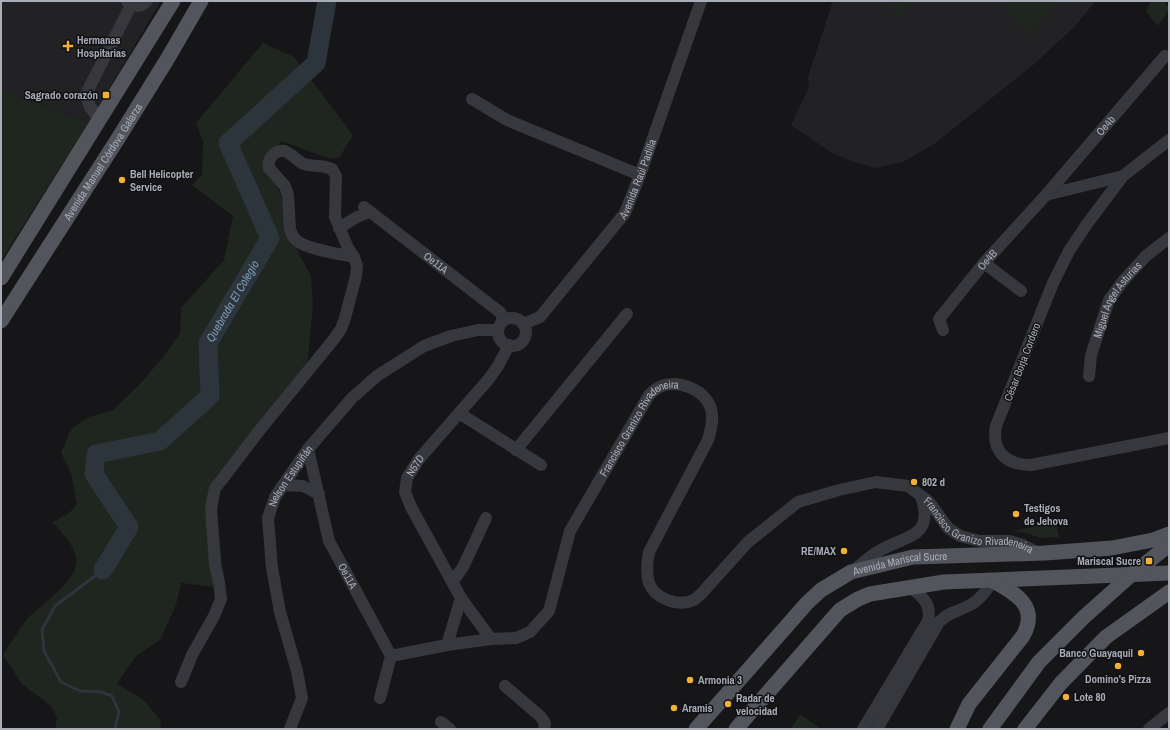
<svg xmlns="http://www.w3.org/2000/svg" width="1170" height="730" viewBox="0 0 1170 730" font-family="'Archivo Narrow',sans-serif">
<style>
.built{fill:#222225}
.green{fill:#1e261f}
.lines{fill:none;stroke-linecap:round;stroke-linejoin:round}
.stream{stroke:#2c353c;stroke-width:3}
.river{stroke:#2c353c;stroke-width:19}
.minor{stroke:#37383d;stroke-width:12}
.major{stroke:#53555c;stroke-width:15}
.poi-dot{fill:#f2b134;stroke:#111113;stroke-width:1.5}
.labels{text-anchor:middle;stroke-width:3;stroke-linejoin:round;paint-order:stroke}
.poi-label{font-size:11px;font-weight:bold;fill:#a8adb8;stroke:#111113;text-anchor:start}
.street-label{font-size:11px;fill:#a8adb8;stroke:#111113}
.water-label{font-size:12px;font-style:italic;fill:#7f9bb3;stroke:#111113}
</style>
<rect width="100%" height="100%" fill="#161618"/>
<!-- built -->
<g class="built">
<polygon points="1,1 161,1 89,122 1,90"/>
<polygon points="833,1 1096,1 1074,27 1032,66 934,144 903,162 876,168 851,161 832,153 791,125 809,87 808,77"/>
</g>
<!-- green -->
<g class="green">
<polygon points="882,1 913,1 898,17"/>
<polygon points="1007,1 1061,1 1027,38 1004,4"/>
<polygon points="1151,1 1165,1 1164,2 1169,8 1169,10 1158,26 1146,12"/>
<path d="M263,43L294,57L353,135L339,158H328L281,141L273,154L272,176L280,192L297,250L311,276L313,304L308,358L304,371L258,425L219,493L217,516L225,588L181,583L176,605L160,640L135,657L117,684L144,700L161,721L160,729H55L57,719L51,706L22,684L3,655C11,643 18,630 27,619C41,603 79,582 76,558C74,544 61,533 53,522L69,513L77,505L71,473L61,453L71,429L89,417L113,410L141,383L168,351L180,333L181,308L224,260L233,216L192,185L202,175L203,141L196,123Z"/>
<polygon points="1,90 89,122 1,261"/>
<polygon points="1056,522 1059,537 1041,538 1026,533 1014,531"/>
<polygon points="800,714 820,728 819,729 791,729"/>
</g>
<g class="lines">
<!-- stream -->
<polyline class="stream" points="103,570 55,606 42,630 44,651 61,682 80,691 101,692 112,696 119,712 115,729"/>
<!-- river -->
<path class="river" id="s1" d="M103,570L129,527L94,474L96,454L160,441L210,396L208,343L270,238L228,143L316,63L327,1"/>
<!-- minor -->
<g class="minor">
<path d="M127,1C134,7 140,8 147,1"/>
<polyline points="472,99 507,120 640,175"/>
<polyline points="100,120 90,107 86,94 131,5"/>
<path d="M1169,140L1123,176L1087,224L1069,251L1053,283L996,426C991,452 1007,465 1031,465L1169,438"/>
<polyline points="1046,195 1123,176"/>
<path id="s2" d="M364,207L501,313L503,321"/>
<polyline points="339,228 357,217 370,212"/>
<polyline points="984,263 1021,291"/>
<circle cx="512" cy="332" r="14"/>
<path id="s3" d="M523,324L540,317L625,213L640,175L701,1"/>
<path id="s4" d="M943,330L939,319L984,263L1046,195L1165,56"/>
<path id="s5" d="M1089,376L1091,355L1109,300L1123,281L1146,256L1169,238"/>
<polyline points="459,413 541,465"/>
<path id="s6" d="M308,449L329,541L391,656L380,698"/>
<polyline points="516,450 627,314"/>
<polyline points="283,485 303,486 319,494"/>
<path d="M854,570C862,564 870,556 879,551C906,535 935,538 921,496"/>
<polyline points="453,581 463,567 486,518"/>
<path id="s7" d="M491,639L461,598L411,507L405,492L407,478L419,459L488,380L498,366L509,345"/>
<polyline points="447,645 461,598"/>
<path id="s8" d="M391,656L447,645L491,639L516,638L530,632L549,611L570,531L649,395C652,392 656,389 659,387C678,379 705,389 711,409C714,419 711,430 708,440L649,552C647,562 646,573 649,583C655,599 678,607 694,600C696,598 699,596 701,594L748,542L798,502L839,490L876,482L908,486L928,501L933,507L948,528L960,536L980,541H1009L1023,545L1038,553"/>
<path d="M181,682L192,655L214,616L221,599L219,582L215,565L211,508L215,488L220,482L259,431L334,339L341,329L345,318L356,276L357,266L354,257L348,248L335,217L336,176L332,169C321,164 313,167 304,164C294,160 286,144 274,154C269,158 268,163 269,168L285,186L288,195L290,229C291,233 293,237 296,240C305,249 340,254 354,257"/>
<polyline points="505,686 540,716 545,723 544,729"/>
<polyline points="441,722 450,729"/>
<path id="s9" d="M290,729L302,698L297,671L280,612L272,568L268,518L275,497L308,449L352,398L377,376L424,346L451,336L478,330H498"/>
<path d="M863,729L928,621C932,603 922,597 910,587"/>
<path d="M877,729L939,622C951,610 959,612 972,604C981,599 987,589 993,581"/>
<polyline points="1149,729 1169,713"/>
</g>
<!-- major -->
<g class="major">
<polyline points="1,278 173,1"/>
<path id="s10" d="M1,321L119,137L168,58L201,1"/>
<path id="s11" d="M696,729L807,603L821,590L851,572L913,557L1045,553L1112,548L1153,540L1169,534"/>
<polyline points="736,729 840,610 858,599 870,594 944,582 1169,573"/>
<path d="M957,729L969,704L1023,636C1039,607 1017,594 993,581"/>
<polyline points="990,729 1039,662 1084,617 1131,575 1169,545"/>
<polyline points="1025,729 1061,683 1106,637 1169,592"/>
</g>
</g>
<!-- markers -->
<g class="poi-dot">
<path d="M66 40h4v4h4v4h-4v4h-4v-4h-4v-4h4z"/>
<rect x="102" y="91" width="8" height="8" rx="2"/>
<circle cx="122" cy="180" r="4"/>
<circle cx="914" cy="482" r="4"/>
<circle cx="1016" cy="514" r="4"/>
<circle cx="844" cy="551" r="4"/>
<rect x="1145" y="557" width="8" height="8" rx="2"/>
<circle cx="1141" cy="653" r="4"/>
<circle cx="1118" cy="666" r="4"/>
<circle cx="690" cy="680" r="4"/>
<circle cx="1066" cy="697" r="4"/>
<circle cx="728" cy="704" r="4"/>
<circle cx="674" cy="708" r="4"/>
</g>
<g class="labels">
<!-- poi labels -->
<g class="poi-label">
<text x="77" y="44">Hermanas<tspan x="77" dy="13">Hospitarias</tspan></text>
<text x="98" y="99" text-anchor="end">Sagrado corazón</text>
<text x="130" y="178">Bell Helicopter<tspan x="130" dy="13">Service</tspan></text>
<text x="922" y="486">802 d</text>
<text x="1024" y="512">Testigos<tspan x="1024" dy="13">de Jehova</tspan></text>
<text x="836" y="555" text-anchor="end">RE/MAX</text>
<text x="1141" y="565" text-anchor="end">Mariscal Sucre</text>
<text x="1133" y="657" text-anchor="end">Banco Guayaquil</text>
<text x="1118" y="683" text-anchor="middle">Domino's Pizza</text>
<text x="698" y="684">Armonia 3</text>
<text x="1074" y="701">Lote 80</text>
<text x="736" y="702">Radar de<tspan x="736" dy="13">velocidad</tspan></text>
<text x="682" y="712">Aramis</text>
</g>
<!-- street labels -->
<g class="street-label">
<text dy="4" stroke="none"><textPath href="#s4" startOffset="267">Oe4b</textPath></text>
<text dy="4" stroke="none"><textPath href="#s10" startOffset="189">Avenida Manuel Córdova Galarza</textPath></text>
<text dy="4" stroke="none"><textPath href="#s3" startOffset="189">Avenida Raúl Padilla</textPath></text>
<text dy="4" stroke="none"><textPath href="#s4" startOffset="88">Oe4B</textPath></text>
<text dy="4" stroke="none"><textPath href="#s2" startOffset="91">Oe11A</textPath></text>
<text dy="4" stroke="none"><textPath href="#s5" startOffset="83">Miguel Angel Asturias</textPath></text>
<text transform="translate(1022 362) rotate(-69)" y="4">César Borja Cordero</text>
<text dy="4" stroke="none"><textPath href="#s8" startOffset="380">Francisco Granizo Rivadeneira</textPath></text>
<text dy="4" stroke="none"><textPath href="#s7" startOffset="200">N57D</textPath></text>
<text dy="4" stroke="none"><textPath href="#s9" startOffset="265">Nelson Estupiñán</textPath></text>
<text dy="4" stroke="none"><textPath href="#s8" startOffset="1069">Francisco Granizo Rivadeneira</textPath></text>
<text dy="4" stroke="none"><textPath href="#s11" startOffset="272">Avenida Mariscal Sucre</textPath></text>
<text dy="4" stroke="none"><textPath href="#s6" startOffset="134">Oe11A</textPath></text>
</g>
<!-- water labels -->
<g class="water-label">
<text dy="4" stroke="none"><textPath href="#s1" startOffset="368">Quebrada El Colegio</textPath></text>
</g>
</g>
<!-- border -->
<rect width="1170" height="730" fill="none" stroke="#a8adb8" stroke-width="4"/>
</svg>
